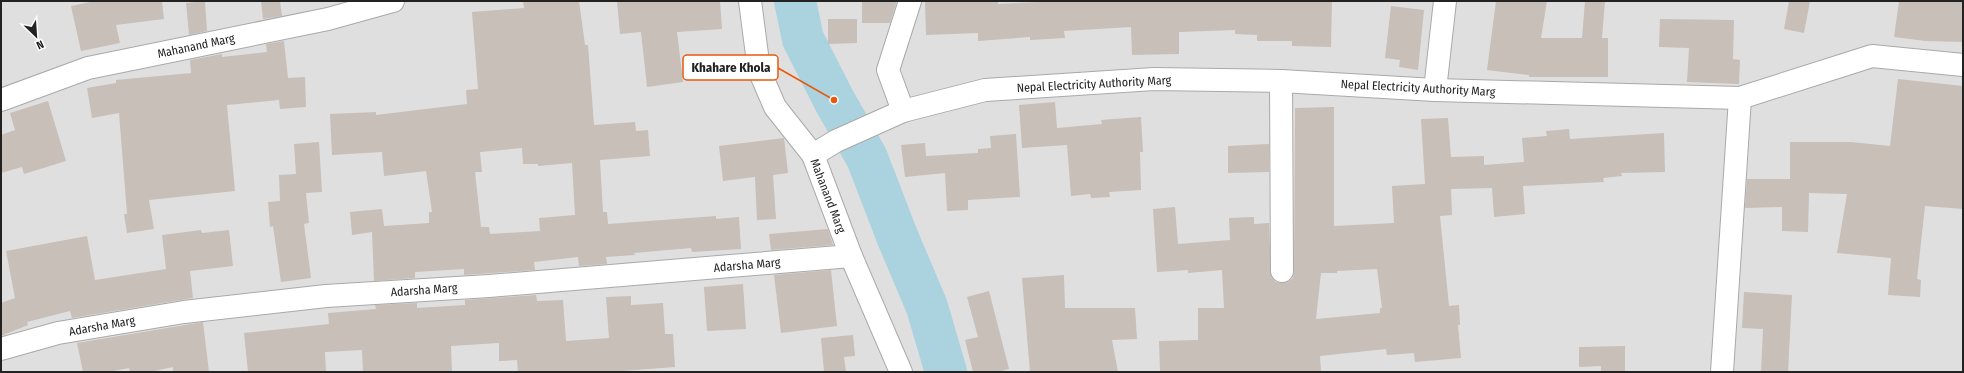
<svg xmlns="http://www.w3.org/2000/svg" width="1964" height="373" viewBox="0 0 1964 373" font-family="'Fira Sans Condensed',sans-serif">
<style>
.residential{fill:#e0dfdf}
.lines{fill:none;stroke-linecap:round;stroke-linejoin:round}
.river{stroke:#aad3df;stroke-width:42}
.building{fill:#c7bfb8;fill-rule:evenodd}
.minor-casing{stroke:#a9a9a9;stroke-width:24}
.minor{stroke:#fff;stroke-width:22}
.labels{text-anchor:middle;stroke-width:3.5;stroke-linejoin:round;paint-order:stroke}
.street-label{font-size:12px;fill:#222;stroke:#fff}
.leader{fill:none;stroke:#e8590c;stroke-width:1.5}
.callout-dot{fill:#e8590c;stroke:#fff;stroke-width:1.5}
.callout{fill:#fff;stroke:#e8590c;stroke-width:1.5}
.callout-label{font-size:13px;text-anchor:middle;font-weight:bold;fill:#222}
</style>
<rect width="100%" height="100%" fill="#f2efe9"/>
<!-- residential -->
<rect class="residential" x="1" y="1" width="1962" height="371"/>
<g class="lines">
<!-- river -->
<polyline class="river" points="795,1 803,39 834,100 867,158 897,236 927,307 946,372"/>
</g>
<!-- building -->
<g class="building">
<polygon points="95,1 162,1 164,19 116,25 120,43 81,51 71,6"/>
<polygon points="205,1 207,31 189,35 186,3"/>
<polygon points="261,1 280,1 282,16 263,19"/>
<path d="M523,1H579L585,45H588L594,125L635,122L636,131L648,130L650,156L600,160L603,212H607L608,224L716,216V219L739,217L741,249L692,252L691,248L634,253L635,255L606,257L607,264L579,266L578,257L534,262L535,270L464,275V269L415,272V278L374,281L372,232L352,235L350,212L382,209L384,226L429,223V212H432L426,171L384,176L382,152L332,155L330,114L376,112V115L467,104L466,90L478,89L472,12L524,8ZM522,148L523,164H538V166L572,163L575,215L539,218L540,231L490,234L489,227H481L475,172H482L480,152Z"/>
<polygon points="617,1 720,1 722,29 677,32 683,82 647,87 641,32 620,34"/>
<polygon points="862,1 897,1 890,23 862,23"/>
<polygon points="925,1 998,1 998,4 1059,1 1332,1 1331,47 1292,46 1292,41 1257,41 1257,35 1235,34 1235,30 1179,32 1179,54 1132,55 1131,27 1064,31 1065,38 1030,40 1030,37 978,41 978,33 926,35"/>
<polygon points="1496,1 1547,1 1541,38 1582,38 1585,1 1605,1 1602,38 1608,38 1608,77 1529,77 1529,75 1487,70"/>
<polygon points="1789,1 1810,1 1804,33 1784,29"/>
<polygon points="1899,1 1963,1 1963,42 1925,41 1894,37"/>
<polygon points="1391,6 1424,10 1418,70 1399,67 1400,60 1385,58"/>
<polygon points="828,19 857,19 857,43 828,44"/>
<polygon points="1660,19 1734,20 1733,59 1740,60 1739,84 1687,82 1689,48 1659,47"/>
<polygon points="284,41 288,78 305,77 306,107 280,109 279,100 227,105 235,191 149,200 154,229 127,233 124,214 127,214 119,113 92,118 87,88 116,83 116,80 191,73 190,60 222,54 222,57 267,52 266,44"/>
<polygon points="1898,79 1963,86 1963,209 1925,206 1917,279 1921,280 1920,297 1888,295 1891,258 1837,253 1847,194 1809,193 1808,232 1782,231 1782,207 1745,208 1747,179 1790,179 1790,142 1851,142 1890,146"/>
<polygon points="48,101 66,161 24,174 22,167 1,173 1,135 15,130 10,113"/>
<polygon points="1055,102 1057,128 1102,124 1101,120 1141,117 1143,152 1140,152 1141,190 1109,192 1110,197 1091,198 1090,194 1071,196 1067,145 1022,148 1019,105"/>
<path d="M1334,107V226L1394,223L1392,186L1425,184L1421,119L1448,118L1451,157L1484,156V165L1524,162L1522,138L1547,136L1546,131L1569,129L1570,139L1664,133L1665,172L1621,173L1622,176L1603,178L1604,182L1523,186L1525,214L1494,217L1492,188L1451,189L1452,215L1440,216L1449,306L1459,305L1460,325H1458L1461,358L1415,362L1414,353L1387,355L1386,349L1320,356L1321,372H1160L1159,341L1198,340V308H1224L1222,270L1188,273V270L1157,272L1153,209L1175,207L1178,244L1230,240L1229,218L1254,217V224L1269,223L1271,277L1276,282L1282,283L1288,282L1293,278L1294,271L1295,108ZM1377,269L1382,308H1380V313L1316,319L1321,273H1337V271Z"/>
<polygon points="1016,134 1020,197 968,200 968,210 947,211 945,173 905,177 901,145 925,143 926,156 978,153 978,149 991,148 990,136"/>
<polygon points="784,138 788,173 773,175 776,219 757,220 755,177 723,181 719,146"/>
<polygon points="319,142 322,192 306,193 309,223 304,224 311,278 281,282 273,226 270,227 268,202 280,201 279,175 296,174 294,144"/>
<polygon points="1269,144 1269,172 1228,173 1228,146"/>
<polygon points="828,229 833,245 771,250 769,234"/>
<polygon points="201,230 202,233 229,230 233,266 190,271 193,298 72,318 70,311 27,322 28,325 1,336 1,303 15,298 6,251 87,236 95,280 166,269 162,235"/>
<polygon points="831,270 837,326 781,333 774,275"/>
<polygon points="1064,275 1065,308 1135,308 1137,339 1112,340 1118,372 1030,372 1022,278"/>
<polygon points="743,284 746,329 707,331 704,287"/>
<polygon points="989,291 1009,369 998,372 973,372 965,340 978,337 967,297"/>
<polygon points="1744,292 1792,295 1788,372 1761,372 1763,329 1742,328"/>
<polygon points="536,295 537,301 563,300 566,341 609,338 606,297 631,296 631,305 663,303 665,334 673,334 675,367 609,372 518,372 517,360 499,361 499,343 451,346 452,372 363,372 362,350 325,352 326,372 248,372 244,333 329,324 328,313 376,309 375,305 417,303 417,308 465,305 465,300"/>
<polygon points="203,322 209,372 173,372 173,367 150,372 130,372 129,368 108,372 83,372 77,343"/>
<polygon points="853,335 855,356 844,357 846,372 824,372 821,338"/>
<polygon points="1625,346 1625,372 1601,372 1601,366 1579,367 1579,347"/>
</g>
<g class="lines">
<defs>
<g id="minor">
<polyline points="750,1 759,70 775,107 813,155 851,256 901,372"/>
<polyline points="1281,81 1282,271"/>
<polyline points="1435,90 1445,1"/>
<polyline points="1,100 88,68 328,19 393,1"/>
<polyline points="903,111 888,70 910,1"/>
<polyline points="813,155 836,141 903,111 985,90 1154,79 1281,81 1435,90 1740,98 1872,56 1963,65"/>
<polyline points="1,349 58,333 184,312 326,296 489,286 851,256"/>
<polyline points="1722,372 1740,98"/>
</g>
</defs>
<!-- minor casing -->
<use href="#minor" class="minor-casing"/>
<!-- minor -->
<use href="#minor" class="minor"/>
</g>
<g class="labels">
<!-- street labels -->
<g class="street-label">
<text transform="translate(196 46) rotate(-12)" y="4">Mahanand Marg</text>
<text transform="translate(1094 84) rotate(-3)" y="4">Nepal Electricity Authority Marg</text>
<text transform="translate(1418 88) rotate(3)" y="4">Nepal Electricity Authority Marg</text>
<text transform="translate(828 196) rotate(69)" y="4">Mahanand Marg</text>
<text transform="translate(747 265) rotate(-5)" y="4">Adarsha Marg</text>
<text transform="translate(424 290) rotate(-4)" y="4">Adarsha Marg</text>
<text transform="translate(102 326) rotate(-10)" y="4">Adarsha Marg</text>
</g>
</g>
<!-- callouts -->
<path class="leader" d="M834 100L778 68"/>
<circle class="callout-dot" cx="834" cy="100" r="4"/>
<rect class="callout" x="683" y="55" width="95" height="25" rx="4"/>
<g class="callout-label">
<text x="731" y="72">Khahare Khola</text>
</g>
<!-- border -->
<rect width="1964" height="373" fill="none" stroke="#222222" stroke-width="4"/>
<!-- north arrow -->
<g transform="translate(36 36) rotate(155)" stroke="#ffffff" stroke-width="3" paint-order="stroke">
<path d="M0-3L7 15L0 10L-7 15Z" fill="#222222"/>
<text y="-6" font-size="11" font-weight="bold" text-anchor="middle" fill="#222222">N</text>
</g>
</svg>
